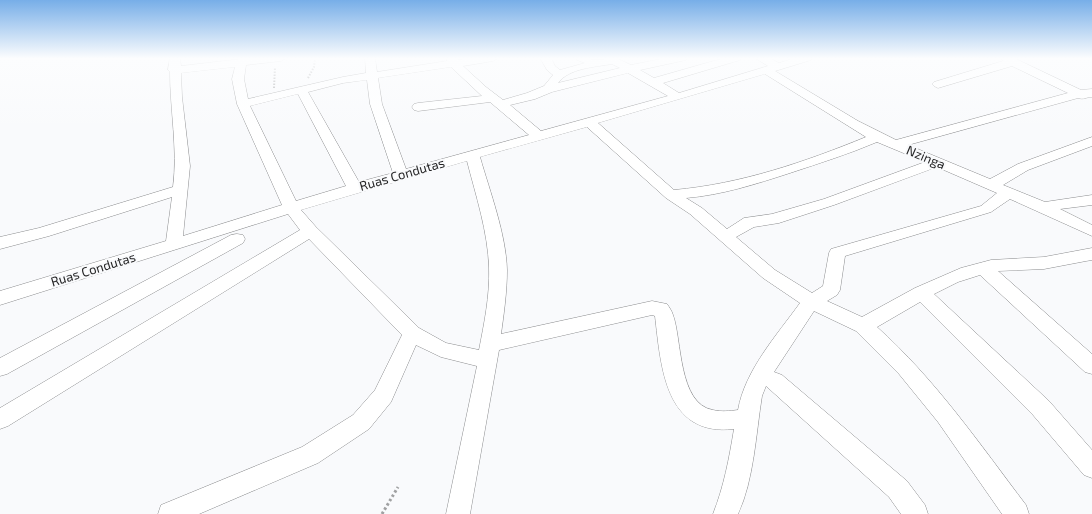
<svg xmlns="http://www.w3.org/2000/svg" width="1092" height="514" viewBox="0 0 1092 514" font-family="'Exo 2',sans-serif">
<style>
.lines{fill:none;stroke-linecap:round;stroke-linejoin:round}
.minor-casing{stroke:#8b8c8e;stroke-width:1}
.path-far1{stroke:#a0a1a2;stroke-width:2;stroke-dasharray:1.5 1.5;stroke-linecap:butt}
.path{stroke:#a0a1a2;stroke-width:3;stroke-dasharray:2.5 2.5;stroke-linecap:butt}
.minor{fill:#fff;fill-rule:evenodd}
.labels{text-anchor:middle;stroke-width:4;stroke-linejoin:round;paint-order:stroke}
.street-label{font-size:13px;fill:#252526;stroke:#f9fafc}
</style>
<rect width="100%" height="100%" fill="#f9fafc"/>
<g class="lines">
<defs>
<g id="minor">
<path d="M170,58H180L181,66L241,59L286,58L281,61L246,65L244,79L248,99L343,77L366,73L365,58H375L377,72L447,61L446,58H457L458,60L470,58H498L493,61L463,66L486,87L503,100L527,93L544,86L553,75L547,70L540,58H551L555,66L560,70L585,63L577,60L576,58L598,60L616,58L631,65L666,58H687L686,60L640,70L654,78L724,58H741L740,60L663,83L679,93L768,66L755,58H769L779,63L795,58H812L811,60L775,71L858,121L896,140L1068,93L1012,66L938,88L934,86L932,84L934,82L1003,61L1000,58H1014L1081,90L1092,89V97C1086,97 1084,100 1078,98L908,145L990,179L1018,164L1092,137V146L1028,170L1003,185L1045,202L1092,195V205L1060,209L1092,225V236L1010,199L991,212L845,256L840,290L837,295L827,301L862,317L915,288L961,268L991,260L1044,257L1092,248V260L1086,261L1044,269L998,271L1092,354V374L1085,372L980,275L958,282L934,294L1049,401L1092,450V478L1084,475L1033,415L920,302L877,327C935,379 979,443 1026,505L1029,514H1002L938,422L899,374L856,331L814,311L774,372L782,375L907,481L925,505L928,514H901L889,497L766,386L762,396C756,433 754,480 738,514H713C724,486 729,459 734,429C665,437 661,367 655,316L652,315L499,350L470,514H446L477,366L441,357L416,345L391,402L369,429L318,463L199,514H158L161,505L302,447L353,415L375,390L402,335L309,239L8,426L0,429V408L300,230L288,214L0,305V291L166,241L172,197L49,236L0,249V237L39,228L173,187C178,149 170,110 170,72L168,70ZM612,64L620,68L558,83C569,68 595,67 612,64ZM235,67L232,79L237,104L282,205L183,236L190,166L182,97L181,73ZM451,67L482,96L418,103L414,104L412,107L414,110L418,111L490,102L529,135L406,169L382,104L378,78ZM628,73L668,96L541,131L510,105L535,99L552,92ZM765,74L866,137C805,162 741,184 674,190L598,123ZM367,80L370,104L393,173L359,182L308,92L343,83ZM298,94L346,186L296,201L250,106ZM587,127L666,198L690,214L763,278L800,303C777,335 745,370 738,410C730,411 721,412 713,410C678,404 682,339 673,315C672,311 669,307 667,304L652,301L501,334C504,313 507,291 507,270C506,234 490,192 480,157ZM877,142L925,162L824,199L772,214L744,218L727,229L702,208L686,198C722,195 756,184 790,173C820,163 849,154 877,142ZM467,161C476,196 488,232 489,268C490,296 484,324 479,350L446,343L419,328L316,227L301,210ZM937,167L997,193L981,206L831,249L829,253L823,286L812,293L775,270L736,237L754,227L779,223L834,205Z"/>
<polygon points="237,234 243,235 245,239 243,243 7,374 0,376 0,358 231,235"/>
</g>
</defs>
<!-- minor casing -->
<use href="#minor" class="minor-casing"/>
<!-- path-far1 -->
<g class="path-far1">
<polyline points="308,78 314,67 315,58"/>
<polyline points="274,88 275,67"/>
</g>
<!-- path -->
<polyline class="path" points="382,514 398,487"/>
<!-- minor -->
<use href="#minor" class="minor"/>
</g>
<!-- sky -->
<linearGradient id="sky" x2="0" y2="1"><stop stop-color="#77aee8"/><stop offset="0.45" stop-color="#fcfdfe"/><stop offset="1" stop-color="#fcfdfe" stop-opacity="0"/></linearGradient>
<rect width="1092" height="130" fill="url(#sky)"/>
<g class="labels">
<!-- street labels -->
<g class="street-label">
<text transform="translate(926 157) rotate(23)" y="5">Nzinga</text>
<text transform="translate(402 174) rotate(-16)" y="5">Ruas Condutas</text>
<text transform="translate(93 269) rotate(-17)" y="5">Ruas Condutas</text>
</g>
</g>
</svg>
